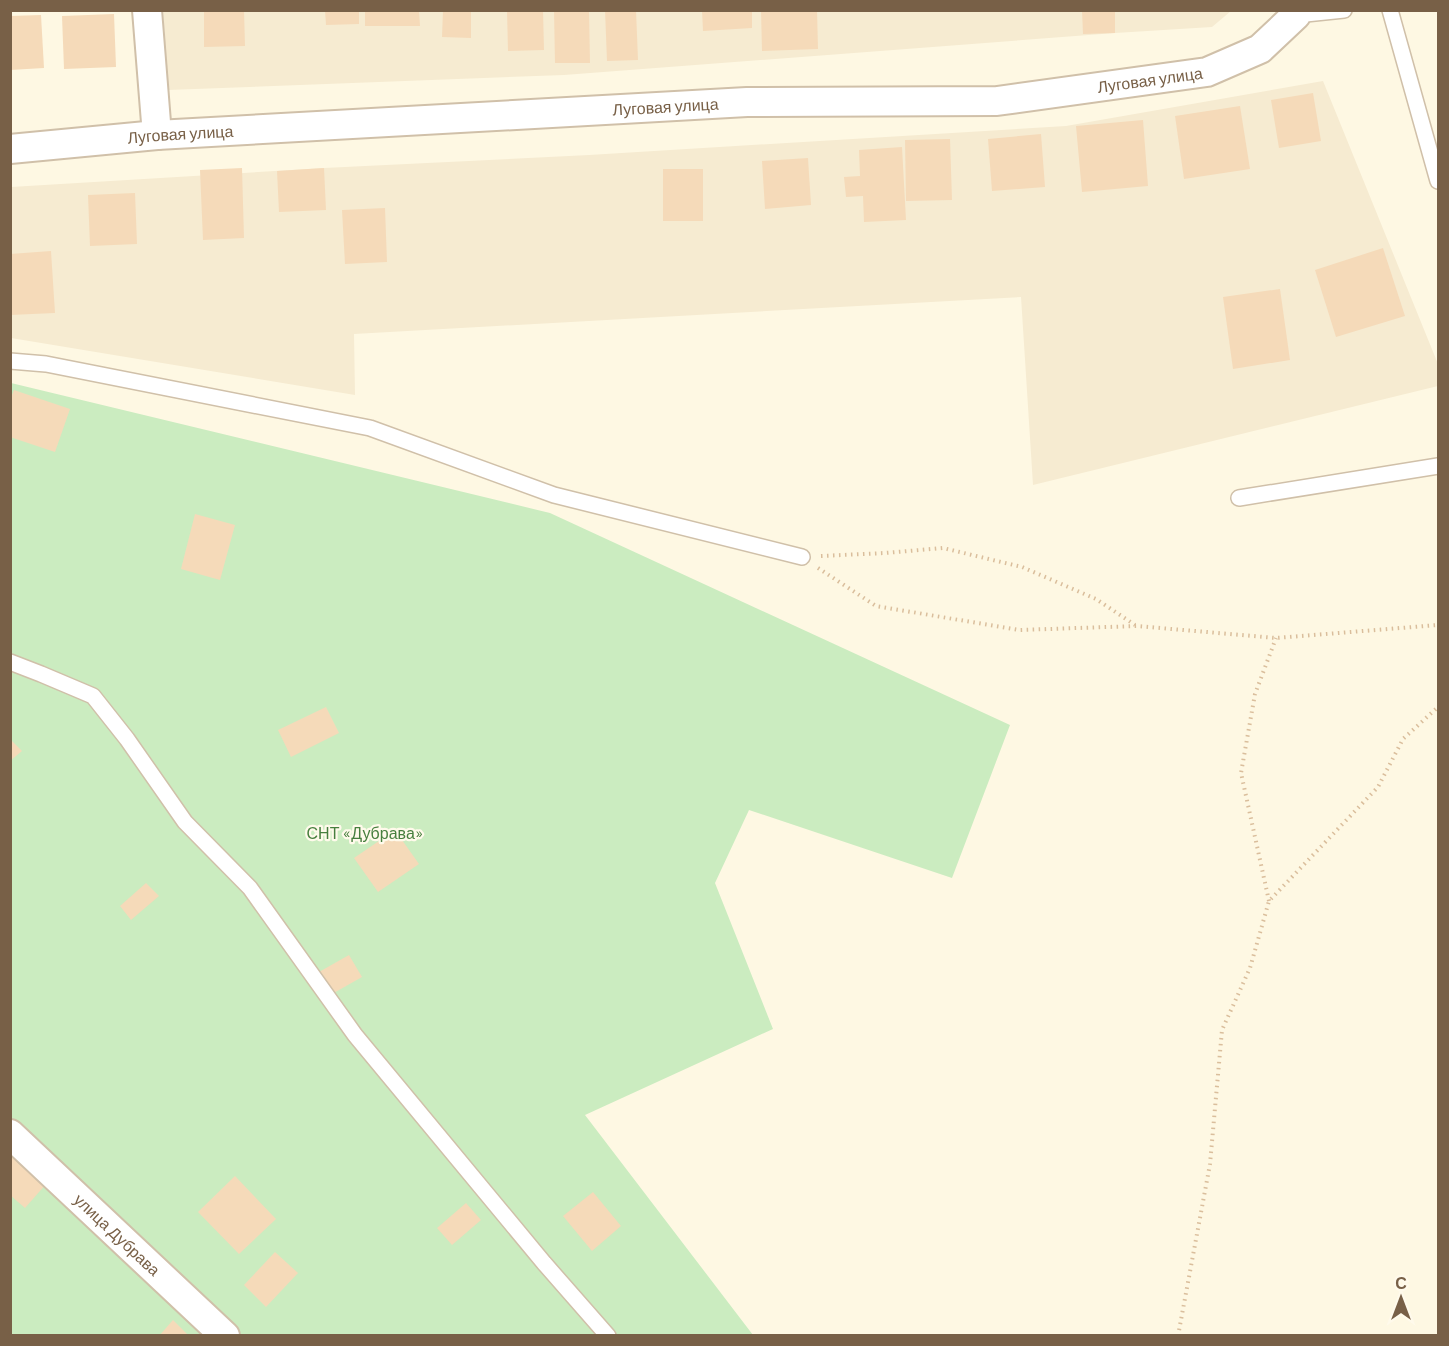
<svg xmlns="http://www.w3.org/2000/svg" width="1449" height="1346" viewBox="0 0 1449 1346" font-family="Barlow,sans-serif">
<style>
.residential{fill:#f6ebd1}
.green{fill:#cbecc0}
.building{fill:#f5dab9}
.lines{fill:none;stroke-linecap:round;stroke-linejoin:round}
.lane-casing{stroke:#d0c0a9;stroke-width:18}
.street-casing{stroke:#d0c0a9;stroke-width:32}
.path{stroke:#dabe9c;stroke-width:4;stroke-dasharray:1.5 4.5;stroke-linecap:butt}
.lane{stroke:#fff;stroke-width:15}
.street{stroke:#fff;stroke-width:28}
.labels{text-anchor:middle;stroke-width:4.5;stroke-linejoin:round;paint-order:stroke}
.street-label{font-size:16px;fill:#786047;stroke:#fffaeb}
.park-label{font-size:16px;fill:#477f3e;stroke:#fffaeb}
</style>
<rect width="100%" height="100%" fill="#fef8e3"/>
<!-- residential -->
<g class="residential">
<polygon points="163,11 1231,11 1212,27 1115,33 564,75 168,90"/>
<polygon points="1323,81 1438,364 1438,386 1033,485 1021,297 354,334 355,395 11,338 11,187 324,168 589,155 1066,126"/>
</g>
<!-- green -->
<polygon class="green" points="11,383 550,513 1010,725 952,878 749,810 715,883 773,1029 585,1115 753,1335 11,1336"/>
<!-- building -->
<g class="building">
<polygon points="204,10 244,10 245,46 204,47"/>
<polygon points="325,10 359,10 359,24 326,25"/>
<polygon points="365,10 419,10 420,26 365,26"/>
<polygon points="443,10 471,10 471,38 442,37"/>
<polygon points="507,10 543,10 544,50 508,51"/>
<polygon points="554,10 589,10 590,63 555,63"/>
<polygon points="605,10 636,10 638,60 607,61"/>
<polygon points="702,10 752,10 752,28 703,31"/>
<polygon points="761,10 817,10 818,49 762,51"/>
<polygon points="1082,10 1115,10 1115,33 1083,34"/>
<polygon points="114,14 116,67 64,69 62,16"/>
<polygon points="41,15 44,68 10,70 10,16"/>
<polygon points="1313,93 1321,141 1279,148 1271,100"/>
<polygon points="1240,106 1250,169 1184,179 1175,116"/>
<polygon points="1143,120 1148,186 1082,192 1076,126"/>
<polygon points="1041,134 1045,187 992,191 988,139"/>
<polygon points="950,139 952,200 906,201 905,140"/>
<polygon points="902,147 906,220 864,222 863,196 846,197 844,177 860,176 859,150"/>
<polygon points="808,158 811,205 765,209 762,161"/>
<polygon points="242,168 244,238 203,240 200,170"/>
<polygon points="324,168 326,210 279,212 277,171"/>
<rect x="663" y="169" width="40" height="52"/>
<polygon points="135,193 137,244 90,246 88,195"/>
<polygon points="385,208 387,262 345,264 342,210"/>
<polygon points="1383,248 1405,316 1336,337 1315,270"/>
<polygon points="51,251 55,313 10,315 10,254"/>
<polygon points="1280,289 1290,360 1233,369 1223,297"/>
<polygon points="14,390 70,409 55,452 10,437 10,400"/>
<polygon points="195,514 235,525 220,580 181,569"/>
<polygon points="326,707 339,733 291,757 278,730"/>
<polygon points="10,739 22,751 10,761"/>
<polygon points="395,830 419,864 378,892 354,858"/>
<polygon points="146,883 159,896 131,920 120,906"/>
<polygon points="349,955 362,977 332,994 319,972"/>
<polygon points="10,1151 47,1183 25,1208 10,1195"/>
<polygon points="235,1176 276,1219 239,1254 198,1212"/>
<polygon points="593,1192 621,1226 592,1251 563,1216"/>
<polygon points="466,1203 481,1220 452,1245 437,1228"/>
<polygon points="275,1252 298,1273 266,1307 244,1285"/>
<polygon points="173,1320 189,1336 159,1336"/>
</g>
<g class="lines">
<defs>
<g id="lane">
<polyline points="1390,10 1438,181"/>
<polyline points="1296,15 1344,10"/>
<polyline points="10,361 46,364 370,428 554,495 802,557"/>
<polyline points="1239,498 1438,466"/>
<polyline points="10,662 41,674 93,696 127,739 185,822 250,888 355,1035 544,1263 608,1336"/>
</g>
<g id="street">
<polyline points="147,10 157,135"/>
<path id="s1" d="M10,149L157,135L747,102L997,101L1207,72L1260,49L1296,15L1298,10"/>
<path id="s2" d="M10,1134L225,1336"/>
</g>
</defs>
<!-- lane casing -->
<use href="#lane" class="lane-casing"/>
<!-- street casing -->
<use href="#street" class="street-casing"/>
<!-- path -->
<g class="path">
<polyline points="821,556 885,553 943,548 1022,567 1096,599 1135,625"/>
<polyline points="818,568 876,606 1019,630 1137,626 1276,638 1438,625"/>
<polyline points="1269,901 1241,773 1255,694 1276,638"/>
<polyline points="1178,1336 1210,1164 1222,1030 1250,968 1269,901 1378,787 1403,739 1438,707"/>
</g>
<!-- lane -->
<use href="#lane" class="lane"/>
<!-- street -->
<use href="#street" class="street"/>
</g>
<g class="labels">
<!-- street labels -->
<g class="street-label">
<text dy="6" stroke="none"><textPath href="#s1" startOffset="1143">Луговая улица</textPath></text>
<text dy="6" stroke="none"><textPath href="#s1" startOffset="657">Луговая улица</textPath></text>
<text dy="6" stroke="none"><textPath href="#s1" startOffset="171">Луговая улица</textPath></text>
<text dy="6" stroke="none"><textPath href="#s2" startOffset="147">улица Дубрава</textPath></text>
</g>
<!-- park labels -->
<g class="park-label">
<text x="365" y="839">СНТ «Дубрава»</text>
</g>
</g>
<!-- border -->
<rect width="1449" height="1346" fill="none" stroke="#786047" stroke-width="24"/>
<!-- north arrow -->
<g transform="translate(1401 1298)" stroke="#fffaeb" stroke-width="4.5" paint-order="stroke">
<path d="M0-4.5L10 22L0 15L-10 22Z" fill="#786047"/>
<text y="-9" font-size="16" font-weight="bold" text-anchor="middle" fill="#786047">С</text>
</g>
</svg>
